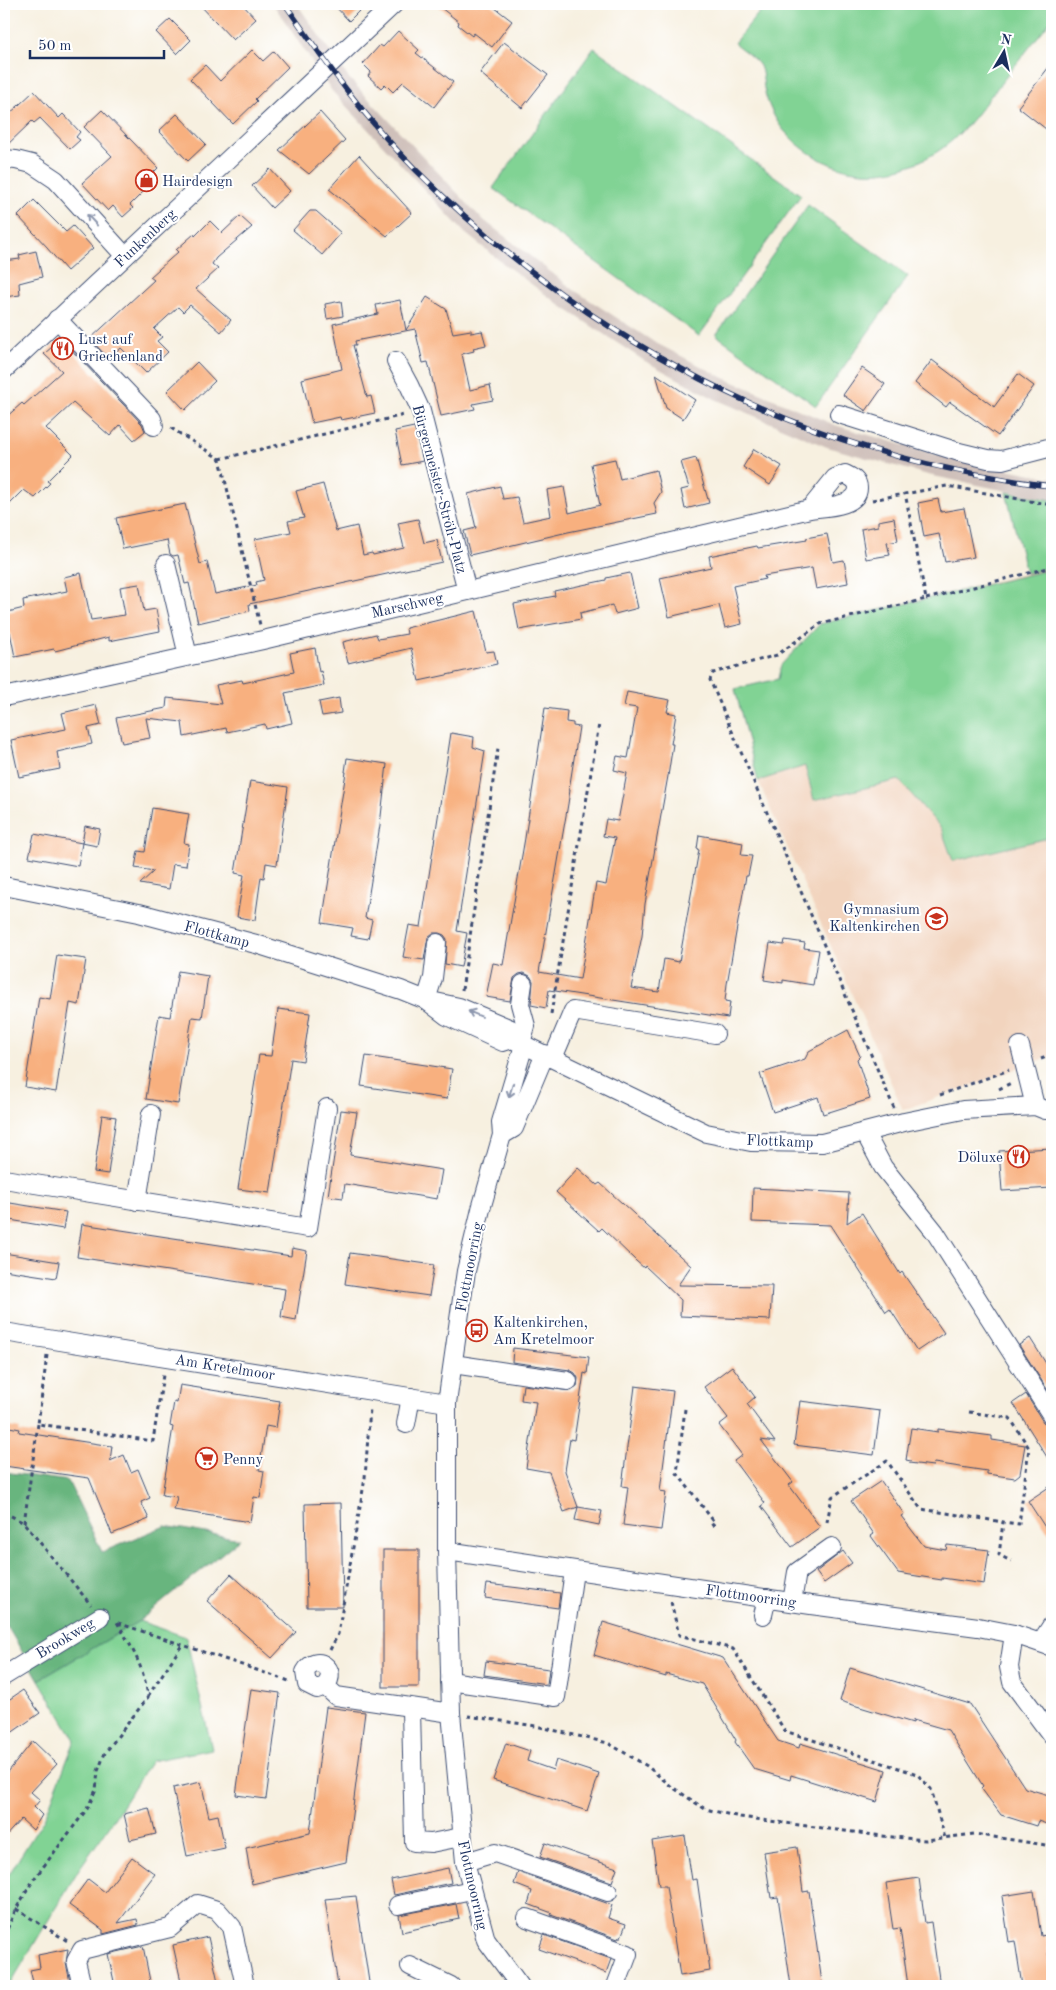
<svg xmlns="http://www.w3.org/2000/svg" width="1056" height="1990" viewBox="0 0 1056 1990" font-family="'Old Standard TT',serif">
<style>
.built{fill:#f2d4be}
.industrial{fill:#cfc0ba}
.green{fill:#81d394;stroke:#4e8179}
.forest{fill:#68b57e;stroke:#42726e}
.building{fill:#f8b07f}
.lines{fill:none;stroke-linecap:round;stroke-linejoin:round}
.minor-casing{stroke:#3c4c72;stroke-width:20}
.path{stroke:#3c4c72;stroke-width:3;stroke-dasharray:4 4;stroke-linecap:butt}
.minor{stroke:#fff;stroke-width:18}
.rail-casing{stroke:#1b2f5e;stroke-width:5.5}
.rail{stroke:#fff;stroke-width:4;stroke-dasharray:11;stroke-linecap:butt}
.oneway{stroke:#8d97ae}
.labels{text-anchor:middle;stroke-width:4;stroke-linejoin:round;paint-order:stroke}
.poi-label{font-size:15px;fill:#1b2f5e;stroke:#fff;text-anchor:start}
.street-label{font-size:15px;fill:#1b2f5e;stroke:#fff}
</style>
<rect width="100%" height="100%" fill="#fff"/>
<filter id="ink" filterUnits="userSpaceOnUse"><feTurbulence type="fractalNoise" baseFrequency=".02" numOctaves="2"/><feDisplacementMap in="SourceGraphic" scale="10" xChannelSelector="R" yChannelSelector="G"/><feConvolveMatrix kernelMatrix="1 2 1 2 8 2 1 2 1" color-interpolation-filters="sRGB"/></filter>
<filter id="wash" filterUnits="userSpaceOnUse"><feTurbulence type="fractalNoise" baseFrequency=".0096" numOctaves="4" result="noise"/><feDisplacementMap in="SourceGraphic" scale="20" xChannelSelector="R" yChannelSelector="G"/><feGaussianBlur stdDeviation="1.12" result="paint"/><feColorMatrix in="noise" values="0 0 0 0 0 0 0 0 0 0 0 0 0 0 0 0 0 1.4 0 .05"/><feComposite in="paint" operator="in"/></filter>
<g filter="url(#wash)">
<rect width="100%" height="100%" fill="#f7f0e0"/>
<!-- built -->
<polygon class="built" points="1052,567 1052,1056 903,1110 758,781 735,689 778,679 781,665 820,624"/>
<!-- industrial -->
<polygon class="industrial" points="273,4 297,4 348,77 481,218 574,290 654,342 724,378 835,425 937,455 1052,478 1052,500 928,475 827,447 715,399 643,360 561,306 504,264 465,233 332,91"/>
<!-- green -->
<g class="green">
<path d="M766,4H1052V19C1034,42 1016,64 998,87C986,101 975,118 962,131C934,161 890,179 849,170C826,165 804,152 788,135C776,123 767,104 764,88C763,81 763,72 760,66C756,59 740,48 734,43Z"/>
<polygon points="594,48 801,195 699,336 493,188"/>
<polygon points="808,205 908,276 816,406 716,335"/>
<polygon points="1006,492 1052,500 1052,567 1026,573"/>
<polygon points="1052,569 1052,778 1051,779 1052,786 1052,837 953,861 941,828 899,780 814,800 805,766 758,781 735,689 778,679 781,665 820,624"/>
<polygon points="139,1621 186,1637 212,1749 151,1761 108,1828 79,1869 9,1986 4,1986 4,1882 44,1819 75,1740 39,1680"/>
</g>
<!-- forest -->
<polygon class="forest" points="4,1472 68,1481 102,1552 165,1526 240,1539 139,1621 39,1680 4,1621"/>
<g id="blocks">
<!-- building -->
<g class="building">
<polygon points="199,4 242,4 256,19 233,40"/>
<polygon points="333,4 366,4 349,21"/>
<polygon points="436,4 490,4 512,21 492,47 474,33 472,36 458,25 459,22"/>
<polygon points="170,19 191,40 177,54 156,32"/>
<polygon points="398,31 419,50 416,53 453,82 434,107 403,82 393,92 385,84 381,88 368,76 371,72 363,64 380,45 383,47"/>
<polygon points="504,42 548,75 522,108 480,73"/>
<polygon points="252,50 263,61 274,51 288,67 255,99 257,101 233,124 190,79 205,65 220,81"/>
<polygon points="1052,63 1052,120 1046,129 1018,107"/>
<polygon points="34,91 59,118 63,114 80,132 76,137 80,140 70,149 40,118 34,123 32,121 4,148 4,119"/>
<polygon points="102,110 158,168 151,175 155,180 130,205 133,208 123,217 113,206 108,211 82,183 112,156 84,127"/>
<polygon points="320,112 345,140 309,174 279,150"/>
<polygon points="177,114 206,144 188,161 159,131"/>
<polygon points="359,155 412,213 387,236 329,189"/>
<polygon points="270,169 290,191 272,208 252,186"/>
<polygon points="34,200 66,232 73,226 93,248 67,271 47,248 48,248 18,216"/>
<polygon points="310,211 316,211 341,233 322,255 293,230"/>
<polygon points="240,216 252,227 216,258 212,264 218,269 196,289 231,320 221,332 190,305 183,312 178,307 154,329 162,337 157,341 168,352 146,373 121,348 109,359 90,339 154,280 150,277 178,252 176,250 194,234 195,236 210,221 222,233"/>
<polygon points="36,251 42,277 19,283 20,295 4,297 4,261 20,259 19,255"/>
<polygon points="427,297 446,309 453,333 471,330 471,333 482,331 486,345 473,348 474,351 462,354 470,390 490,385 493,400 473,404 475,409 441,416 428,362 423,363 415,329 355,341 356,345 353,345 367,397 371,396 375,413 341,420 340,417 312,423 302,379 342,369 333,324 378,314 376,305 400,300 406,330"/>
<polygon points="341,301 343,316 327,319 325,304"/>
<polygon points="61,339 142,424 145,431 134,440 120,425 110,436 73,403 46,428 73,455 47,481 50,483 35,498 24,490 4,510 4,419 22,403 24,405 62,371 44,354"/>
<polygon points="932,360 994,407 1018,374 1034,386 998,436 950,402 946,407 915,383"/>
<polygon points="197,362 215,381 185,410 167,391"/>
<polygon points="862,368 885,384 866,411 843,395"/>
<polygon points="656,374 695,400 683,419 666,408"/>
<polygon points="414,427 423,461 402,465 395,431"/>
<polygon points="754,449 782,466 770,485 743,467"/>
<polygon points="696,458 709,503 685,509 681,490 689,488 681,462"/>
<polygon points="615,459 620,479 656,470 661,492 654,503 657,514 568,532 470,555 464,531 476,528 468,494 500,486 503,499 517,497 523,522 551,516 547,490 564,487 569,513 600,505 591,464"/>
<polygon points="323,484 336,531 357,526 363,555 372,553 373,555 404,548 398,523 418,519 424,543 437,540 442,562 249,604 250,611 198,623 189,583 185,584 178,555 173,556 170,554 167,540 123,549 116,518 185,504 200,564 207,562 215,594 257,585 256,582 264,580 255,539 291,532 288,521 304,518 296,491"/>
<polygon points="938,499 941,512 964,508 974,557 945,562 939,534 924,537 918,503"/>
<polygon points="894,518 898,541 887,543 890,555 866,559 861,529 878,526 878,521"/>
<polygon points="827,534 833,562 844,560 848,583 816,589 812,568 764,576 765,579 733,586 742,624 725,628 719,605 669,617 660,578 711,567 709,556 757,546 758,548 807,540 806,538"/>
<polygon points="81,573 91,620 125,615 120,587 139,584 144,611 156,609 160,631 109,641 109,637 55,651 54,649 15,657 10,632 4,633 4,613 24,608 23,600 67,591 64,577"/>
<polygon points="630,573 638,608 615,614 612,605 580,613 581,619 519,630 514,604 555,596 554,591 606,580 606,578"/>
<polygon points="476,611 486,652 494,651 497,664 419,681 411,648 348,663 343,642 376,634 378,639 407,634 406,628"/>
<polygon points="315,648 319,672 321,671 324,685 285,693 292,723 266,729 265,724 227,732 226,728 184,737 182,722 146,718 150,738 122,743 116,718 166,708 167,698 221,704 216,685 242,680 243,683 294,672 290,653"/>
<polygon points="627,692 670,700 667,712 676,714 671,744 673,744 668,776 645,904 642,936 631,988 659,992 664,959 679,962 699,850 697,849 699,835 743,843 741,855 752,856 748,876 746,876 727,984 725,1001 730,1002 728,1018 549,990 546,1008 531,1005 533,981 530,976 524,973 519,974 514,978 510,1001 486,997 493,963 503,965 525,838 545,708 567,711 566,722 573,723 573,726 579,727 569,790 570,790 568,804 539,972 580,979 596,883 606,885 615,838 603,836 606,819 618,821 627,773 614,770 617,756 628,758 637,708 624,706"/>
<polygon points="339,698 341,713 322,716 319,702"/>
<polygon points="96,705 101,725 88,728 92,744 57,752 60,769 19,777 11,740 66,729 62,713"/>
<polygon points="451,733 474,737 473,747 485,751 457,931 467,933 461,967 445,964 447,939 444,935 439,933 433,933 428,937 424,960 403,957 409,925 421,927"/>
<polygon points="347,758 387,764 380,825 365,918 372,920 368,939 351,936 353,928 322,923 346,772 345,772"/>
<polygon points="250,781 288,787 277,865 266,863 264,878 261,877 255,920 237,917 244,875 235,873"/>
<polygon points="152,808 189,814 184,843 189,844 186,866 173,864 169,889 140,884 154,871 135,868 138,851 145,852"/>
<polygon points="85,826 100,829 97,846 82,843"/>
<polygon points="34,834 82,843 78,866 29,857"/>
<polygon points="785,940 805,943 804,948 819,950 813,985 783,980 783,983 764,980 770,943 784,945"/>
<polygon points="57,955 86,959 79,1005 70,1003 56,1092 25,1087 39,997 50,999"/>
<polygon points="178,971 208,976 202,1018 192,1017 178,1104 146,1099 159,1015 170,1017"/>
<polygon points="278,1009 310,1013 303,1061 291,1059 270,1193 238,1189 259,1055 271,1056"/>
<polygon points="848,1030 860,1056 857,1059 870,1099 823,1114 818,1097 773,1112 760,1074 805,1059 809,1051"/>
<polygon points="366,1056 452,1069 447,1099 361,1086"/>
<polygon points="341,1110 357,1112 350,1155 442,1170 437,1199 345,1184 343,1198 328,1196"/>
<polygon points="102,1115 116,1117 108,1174 94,1172"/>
<polygon points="1052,1148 1052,1188 1002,1191 999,1151"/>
<polygon points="578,1168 597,1185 600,1183 691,1266 678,1285 772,1286 770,1320 680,1316 681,1300 645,1266 644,1268 636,1261 602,1228 599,1231 556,1192"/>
<polygon points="753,1188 849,1193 847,1223 862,1213 900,1274 902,1272 944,1333 917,1351 890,1309 886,1312 830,1225 752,1222"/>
<polygon points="4,1202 66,1212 63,1229 4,1219"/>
<polygon points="82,1224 291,1256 292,1248 307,1251 296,1320 281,1317 285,1289 77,1257"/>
<polygon points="4,1253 59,1262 56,1278 4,1270"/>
<polygon points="350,1253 434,1265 429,1296 345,1284"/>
<polygon points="1030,1338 1052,1373 1052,1397 1019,1345"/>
<polygon points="513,1348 589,1357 587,1374 584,1373 574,1440 570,1439 565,1471 578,1507 564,1512 549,1472 526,1468 536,1402 521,1400 523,1385 571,1391 577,1387 578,1378 575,1373 570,1370 512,1362"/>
<polygon points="732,1366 755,1397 747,1404 775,1442 761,1440 793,1482 789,1485 820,1527 792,1547 761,1506 765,1503 734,1461 742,1455 719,1425 728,1418 704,1387"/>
<polygon points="180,1385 280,1401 276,1428 266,1426 259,1470 264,1471 260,1498 254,1497 250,1522 174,1510 177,1497 162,1495 173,1427 170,1426 174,1402 177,1403"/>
<polygon points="635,1386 673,1391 660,1491 666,1492 661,1530 623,1525 628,1487 622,1486"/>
<polygon points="1026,1394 1043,1422 1052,1427 1052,1465 1013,1403"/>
<polygon points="800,1401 880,1411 874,1455 794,1445"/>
<polygon points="4,1426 20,1429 19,1432 112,1446 110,1461 124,1455 131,1472 138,1469 150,1498 141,1502 149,1519 112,1534 89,1478 4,1466"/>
<polygon points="911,1428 938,1432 938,1429 992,1436 992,1440 1025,1445 1020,1474 1015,1478 987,1474 987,1471 934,1463 933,1466 909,1463 911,1461 906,1460"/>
<polygon points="881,1481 904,1514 901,1516 924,1546 946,1550 947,1545 989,1550 984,1584 942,1578 942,1580 898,1573 871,1536 874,1534 851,1501"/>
<polygon points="1052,1485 1052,1538 1028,1501"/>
<polygon points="341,1503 343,1607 307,1607 305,1504"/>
<polygon points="578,1507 602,1511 599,1525 575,1520"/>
<rect x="383" y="1550" width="36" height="137"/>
<polygon points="843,1551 852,1563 824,1583 816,1572"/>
<polygon points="231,1574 296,1632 272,1658 207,1601"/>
<polygon points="487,1584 560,1593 558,1608 485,1598"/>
<polygon points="603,1622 723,1658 778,1741 799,1748 800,1743 886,1770 877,1802 791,1775 790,1780 754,1769 735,1742 736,1740 702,1684 666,1674 666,1677 594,1655"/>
<polygon points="486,1661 549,1669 547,1684 484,1675"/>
<polygon points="850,1668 970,1704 1025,1788 1052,1796 1052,1826 1038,1821 1036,1826 1001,1815 981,1788 983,1786 948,1730 913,1720 913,1723 840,1701"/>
<polygon points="251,1689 280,1693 266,1799 236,1795"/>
<polygon points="23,1690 40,1713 4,1738 4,1703"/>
<polygon points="326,1707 365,1712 346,1862 252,1884 246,1848 310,1833"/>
<polygon points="33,1741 57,1764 31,1792 40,1800 34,1807 42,1815 33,1830 21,1819 4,1838 4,1777"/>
<polygon points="506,1743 530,1751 527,1761 553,1770 556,1760 599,1774 587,1811 493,1780"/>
<polygon points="201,1782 209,1817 218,1815 225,1848 187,1856 173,1788"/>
<polygon points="149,1808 156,1834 130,1840 124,1814"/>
<polygon points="685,1836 692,1880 697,1879 710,1971 680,1976 666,1886 659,1886 652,1841"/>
<polygon points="545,1843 617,1868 612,1882 540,1857"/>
<polygon points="797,1847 803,1892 809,1891 822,1983 791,1986 778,1897 771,1898 764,1852"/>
<polygon points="132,1857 155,1874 118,1923 137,1919 138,1925 103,1934 103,1930 69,1905 88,1879 105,1892"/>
<polygon points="448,1868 451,1883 394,1895 391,1880"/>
<polygon points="518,1872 612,1905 608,1918 626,1924 621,1937 619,1937 618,1939 551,1915 552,1913 528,1904 532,1891 514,1884"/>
<polygon points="919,1878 925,1923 931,1922 940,1986 908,1986 900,1928 893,1929 886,1883"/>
<polygon points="1034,1891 1041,1936 1046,1935 1052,1986 1022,1986 1015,1941 1009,1942 1002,1896"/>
<polygon points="356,1896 369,1982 367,1983 367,1986 338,1986 325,1899"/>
<polygon points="456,1904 459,1919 402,1932 399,1915"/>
<polygon points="544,1935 611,1959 606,1973 539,1949"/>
<polygon points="208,1937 219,1986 182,1986 173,1945"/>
<polygon points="143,1946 151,1986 115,1986 108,1954"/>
<polygon points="68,1949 66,1963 70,1982 47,1986 34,1986 30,1970 40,1968 38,1955"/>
</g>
</g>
</g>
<g filter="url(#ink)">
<use href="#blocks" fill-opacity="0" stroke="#3c4c72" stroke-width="1"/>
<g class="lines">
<defs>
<g id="minor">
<polyline points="4,159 16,160 32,164 56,180 125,256"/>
<polyline points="57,319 152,419 154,426"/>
<polyline points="396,361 409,385 421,411 467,591"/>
<polyline points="4,370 394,4"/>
<polyline points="839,414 959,452 988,459 1002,460 1052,447"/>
<polyline points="166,564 188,656"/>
<path d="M4,697L263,640L810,509C824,507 858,507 858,488C858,480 851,477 845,474L835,478L810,509"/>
<polyline points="4,886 139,913 256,944 401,990 426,1000 459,1007 511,1029 512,1039"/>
<polyline points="426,1000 447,1016 503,1042 512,1039 706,1133 751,1142 822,1143 904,1122 963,1110 1035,1106 1045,1110 1052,1109"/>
<polyline points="426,1000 433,978 437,943"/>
<polyline points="521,1043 526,1026 520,1004 523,984"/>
<polyline points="1020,1046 1035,1106"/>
<polyline points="553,1058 573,1011 715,1034"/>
<polyline points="865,1133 883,1167 935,1232 1052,1416"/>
<polyline points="502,1135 514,1128 545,1054"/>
<polyline points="4,1179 308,1228 327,1108"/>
<polyline points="137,1201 151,1114"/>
<polyline points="4,1332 447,1403"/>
<polyline points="453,1364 568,1381"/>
<polyline points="406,1424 411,1397"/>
<polyline points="447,1551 811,1605 978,1627 1014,1634 1052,1647"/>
<polyline points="792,1602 797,1572 832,1547"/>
<polyline points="763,1615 767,1598"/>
<polyline points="1014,1634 1009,1667 1012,1682 1052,1736"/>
<polyline points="1041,1642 1052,1625"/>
<polyline points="4,1676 100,1617"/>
<polyline points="450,1681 556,1697 574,1571"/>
<path d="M325,1686L317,1689L307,1684L305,1672C316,1652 340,1670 325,1686L336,1696L451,1713"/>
<polyline points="411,1709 414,1842 431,1843 461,1837"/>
<polyline points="465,1862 495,1853 608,1892"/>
<polyline points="398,1905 472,1890"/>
<polyline points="527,1918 628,1954 616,1986"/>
<polyline points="410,1966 451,1986"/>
<polyline points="82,1986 76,1961 82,1950 170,1928 198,1904 217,1910 232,1927 245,1986"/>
<polyline points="520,1986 486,1940 465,1862 451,1713 447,1551 447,1403 466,1271 481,1209 502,1135 501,1122 524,1045"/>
</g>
</defs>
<!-- minor casing -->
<use href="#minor" class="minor-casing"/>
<!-- path -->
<g class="path">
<polyline points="171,428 220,459 260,625"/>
<polyline points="220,459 404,415"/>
<polyline points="872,500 947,486 1052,505"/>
<polyline points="926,599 1052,567"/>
<polyline points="462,990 498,748"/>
<polyline points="551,1014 599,724"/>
<polyline points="1041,1059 1052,1055"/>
<polyline points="999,1089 1011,1083"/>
<polyline points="940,1095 1009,1070"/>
<polyline points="894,1108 710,680 713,673 777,655 820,624 926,599 905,493"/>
<polyline points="47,1355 38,1424 153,1441 163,1375"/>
<polyline points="685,1409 677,1473 715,1523 711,1526"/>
<polyline points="969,1412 1010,1418 1029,1448 1019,1524 1003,1522 999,1555 1011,1561"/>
<polyline points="4,1512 24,1523 91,1605"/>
<polyline points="827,1522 832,1497 887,1461 921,1509 1003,1522"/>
<polyline points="24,1523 38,1424"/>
<polyline points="671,1602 679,1635 733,1649 785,1731 917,1774 931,1789 945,1838"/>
<polyline points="118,1623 289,1681"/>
<polyline points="330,1650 338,1634 365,1478 370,1408"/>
<polyline points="148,1696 182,1645"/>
<polyline points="468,1716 536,1726 608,1743 647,1766 672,1787 705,1809 740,1817 882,1836 926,1840 974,1834 1052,1846"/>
<polyline points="16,1909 69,1942"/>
<path d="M4,1936L16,1909L34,1879L87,1809L96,1790L98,1771L105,1753L148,1697C144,1667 132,1648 117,1622"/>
</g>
<!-- minor -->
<use href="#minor" class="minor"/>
<defs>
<path id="rail" d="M285,4C325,62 366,120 416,170C570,324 771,440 987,476C1009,480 1030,484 1052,486"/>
</defs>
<!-- rail casing -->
<use href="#rail" class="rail-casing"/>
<!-- rail -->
<use href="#rail" class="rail"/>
</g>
<!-- one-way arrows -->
<defs><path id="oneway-shaft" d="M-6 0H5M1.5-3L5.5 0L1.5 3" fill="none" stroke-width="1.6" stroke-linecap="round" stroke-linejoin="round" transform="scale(1.25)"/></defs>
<g class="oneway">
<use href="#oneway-shaft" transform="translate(92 220) rotate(-133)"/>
<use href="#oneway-shaft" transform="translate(475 1014) rotate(-157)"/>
<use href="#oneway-shaft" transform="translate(511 1090) rotate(107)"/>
</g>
</g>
<!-- icons -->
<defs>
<symbol id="shop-ring" viewBox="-11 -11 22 22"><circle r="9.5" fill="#fff" stroke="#c8321e" stroke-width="1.5"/><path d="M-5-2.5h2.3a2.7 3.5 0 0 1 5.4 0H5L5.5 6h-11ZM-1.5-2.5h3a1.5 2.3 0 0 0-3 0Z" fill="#c8321e"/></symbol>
<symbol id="restaurant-ring" viewBox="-11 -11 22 22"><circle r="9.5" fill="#fff" stroke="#c8321e" stroke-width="1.5"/><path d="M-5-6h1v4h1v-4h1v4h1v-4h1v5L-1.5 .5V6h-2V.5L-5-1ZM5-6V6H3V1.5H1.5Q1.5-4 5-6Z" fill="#c8321e"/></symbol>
<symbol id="school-ring" viewBox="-11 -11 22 22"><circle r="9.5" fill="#fff" stroke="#c8321e" stroke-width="1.5"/><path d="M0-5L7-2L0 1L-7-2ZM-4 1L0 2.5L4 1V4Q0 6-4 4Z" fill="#c8321e"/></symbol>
<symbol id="bus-ring" viewBox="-11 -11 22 22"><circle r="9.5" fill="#fff" stroke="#c8321e" stroke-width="1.5"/><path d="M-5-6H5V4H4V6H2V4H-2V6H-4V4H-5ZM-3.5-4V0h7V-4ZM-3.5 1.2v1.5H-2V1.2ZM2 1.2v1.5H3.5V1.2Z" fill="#c8321e"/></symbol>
<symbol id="supermarket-ring" viewBox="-11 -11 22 22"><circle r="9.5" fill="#fff" stroke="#c8321e" stroke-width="1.5"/><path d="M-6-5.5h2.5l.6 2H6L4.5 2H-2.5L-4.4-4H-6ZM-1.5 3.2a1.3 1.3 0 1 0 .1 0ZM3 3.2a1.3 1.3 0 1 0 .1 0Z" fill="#c8321e"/></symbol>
</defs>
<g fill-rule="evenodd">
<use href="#shop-ring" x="134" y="168" width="25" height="25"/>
<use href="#restaurant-ring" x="50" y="336" width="25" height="25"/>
<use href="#school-ring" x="924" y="906" width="25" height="25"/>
<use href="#restaurant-ring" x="1006" y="1144" width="25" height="25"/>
<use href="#bus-ring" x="464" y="1318" width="25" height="25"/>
<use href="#supermarket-ring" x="194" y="1446" width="25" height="25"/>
</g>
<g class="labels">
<!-- poi labels -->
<g class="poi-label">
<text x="162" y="186">Hairdesign</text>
<text x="78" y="344">Lust auf<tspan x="78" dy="17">Griechenland</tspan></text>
<text x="920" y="914" text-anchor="end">Gymnasium<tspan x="920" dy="17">Kaltenkirchen</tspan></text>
<text x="1003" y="1162" text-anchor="end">Döluxe</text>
<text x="493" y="1327">Kaltenkirchen,<tspan x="493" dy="17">Am Kretelmoor</tspan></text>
<text x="223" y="1464">Penny</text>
</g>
<!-- street labels -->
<g class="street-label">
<text transform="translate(145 238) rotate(-43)" y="5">Funkenberg</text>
<text transform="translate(440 489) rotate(75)" y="5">Bürgermeister-Ströh-Platz</text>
<text transform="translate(407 605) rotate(-13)" y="5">Marschweg</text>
<text transform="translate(217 934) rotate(15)" y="5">Flottkamp</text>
<text transform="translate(780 1141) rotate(2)" y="5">Flottkamp</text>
<text transform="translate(469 1267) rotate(-79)" y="5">Flottmoorring</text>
<text transform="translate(225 1367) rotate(9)" y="5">Am Kretelmoor</text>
<text transform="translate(751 1596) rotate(8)" y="5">Flottmoorring</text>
<text transform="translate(65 1638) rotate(-31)" y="5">Brookweg</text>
<text transform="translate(473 1885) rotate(77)" y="5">Flottmoorring</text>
</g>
</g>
<!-- margin -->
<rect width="1056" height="1990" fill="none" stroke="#fff" stroke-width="20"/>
<!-- north arrow -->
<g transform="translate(1004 52) rotate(9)" stroke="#ffffff" stroke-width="4" paint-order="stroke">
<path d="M0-4L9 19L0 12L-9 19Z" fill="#1b2f5e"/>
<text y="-8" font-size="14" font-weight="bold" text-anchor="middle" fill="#1b2f5e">N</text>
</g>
<!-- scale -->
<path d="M30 50v8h134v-8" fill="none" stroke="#1b2f5e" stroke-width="2.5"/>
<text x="38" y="50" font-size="15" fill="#1b2f5e" stroke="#ffffff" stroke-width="4" paint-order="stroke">50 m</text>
</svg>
